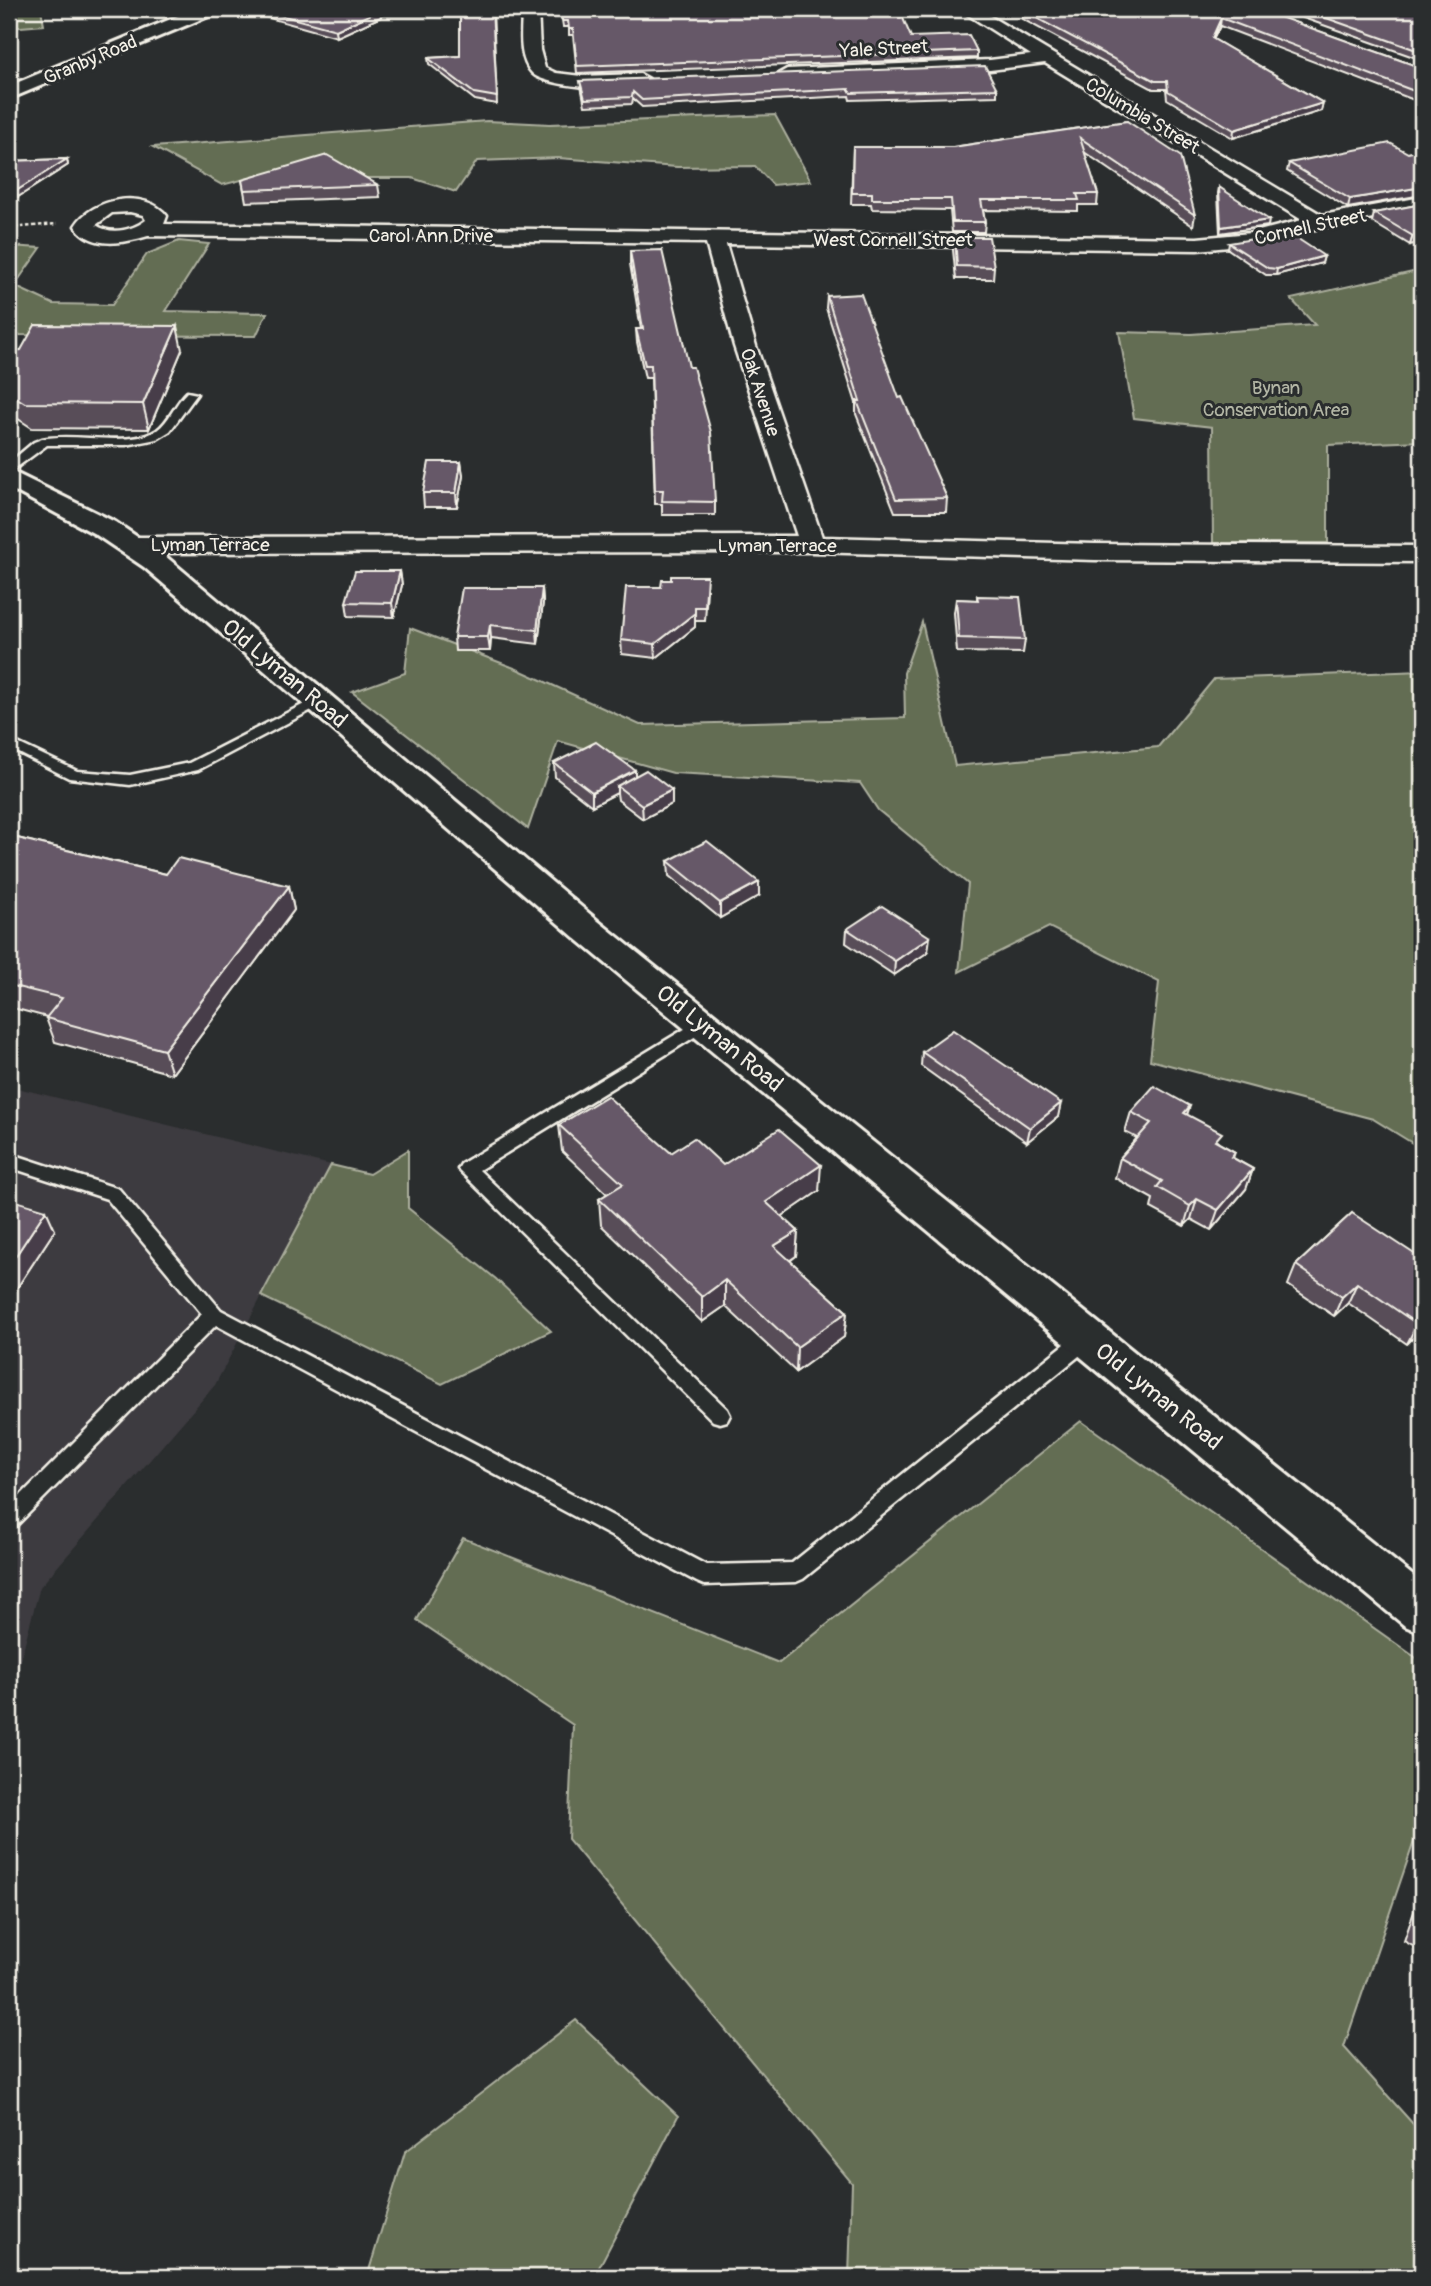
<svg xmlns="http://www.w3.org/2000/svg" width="1431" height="2286" viewBox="0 0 1431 2286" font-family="Pangolin,sans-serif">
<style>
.built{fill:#3c3a3f}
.green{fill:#646d53;stroke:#acaf9e;stroke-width:2}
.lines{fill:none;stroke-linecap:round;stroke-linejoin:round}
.lane-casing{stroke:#f4f1e8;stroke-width:5}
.street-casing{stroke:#f4f1e8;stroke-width:5}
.secondary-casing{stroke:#f4f1e8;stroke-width:6}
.primary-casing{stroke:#f4f1e8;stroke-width:6}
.path{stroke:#f4f1e8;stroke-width:2.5;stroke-dasharray:3.5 2.5;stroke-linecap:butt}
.lane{fill:#2a2d2e;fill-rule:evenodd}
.street{fill:#2a2d2e;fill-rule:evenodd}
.secondary{fill:#2a2d2e;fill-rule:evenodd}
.primary{fill:#2a2d2e;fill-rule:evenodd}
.wall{fill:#584d59;stroke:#f4f1e8;stroke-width:2}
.shaded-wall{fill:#473e48;stroke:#f4f1e8;stroke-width:2}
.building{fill:#665967;stroke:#f4f1e8;stroke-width:2}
.labels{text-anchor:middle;stroke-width:6;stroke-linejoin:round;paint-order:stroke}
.far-street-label{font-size:19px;fill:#f4f1e8;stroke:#2a2d2e}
.far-park-label{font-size:19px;fill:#b3b6a5;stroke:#2a2d2e}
.street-label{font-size:23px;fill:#f4f1e8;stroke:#2a2d2e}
</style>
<rect width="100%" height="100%" fill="#2a2d2e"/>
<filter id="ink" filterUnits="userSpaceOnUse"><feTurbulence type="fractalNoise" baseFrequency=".0143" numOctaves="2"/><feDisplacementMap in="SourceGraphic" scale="14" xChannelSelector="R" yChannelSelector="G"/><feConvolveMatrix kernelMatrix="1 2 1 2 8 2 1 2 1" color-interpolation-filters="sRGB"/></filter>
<g filter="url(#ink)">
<!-- built -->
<polygon class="built" points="9,1086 331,1165 215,1385 40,1587 9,1702"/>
<!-- green -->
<g class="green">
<polygon points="9,9 41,9 44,25 9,28"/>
<polygon points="775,115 811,181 773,185 755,166 677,167 558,158 477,161 456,192 412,178 364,178 289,168 222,185 153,147 487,121 550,124"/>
<polygon points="179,241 209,244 166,311 267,313 256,336 9,335 9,246 41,248 14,286 53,304 112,305 147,254"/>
<polygon points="1422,270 1422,441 1328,445 1328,543 1213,543 1212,427 1134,418 1119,332 1191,334 1315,325 1291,299"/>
<polygon points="922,622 955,766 1158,747 1214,679 1422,671 1422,1149 1373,1119 1150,1060 1159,982 1049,927 959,972 968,884 878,810 860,783 673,773 558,741 528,829 352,692 405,673 410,628 517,669 640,725 905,718 904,673"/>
<polygon points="408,1150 408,1208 496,1279 551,1331 442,1384 261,1296 331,1165 369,1174"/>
<polygon points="1081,1421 1422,1662 1422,1818 1344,2047 1422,2134 1422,2277 849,2277 852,2183 568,1839 573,1725 417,1620 463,1538 779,1663"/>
<polygon points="576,2020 678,2116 594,2277 367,2277 405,2152"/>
</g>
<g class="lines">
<defs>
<g id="lane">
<path d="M187,392L197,394L170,431L157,439L126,445H47L9,473V463L34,442L42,439C74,432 131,448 157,430C170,421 175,403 187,392Z"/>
<polygon points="318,697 323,698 323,704 198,770 130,785 69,778 9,748 9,739 77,771 130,775 189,763"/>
<polygon points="703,1018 711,1024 709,1028 479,1170 727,1409 730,1415 727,1421 720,1423 713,1421 458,1169 461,1164"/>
<polygon points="9,1153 119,1189 221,1310 706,1565 792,1563 1080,1332 1087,1330 1094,1332 1097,1338 1094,1344 803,1579 796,1582 704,1585 697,1582 216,1325 16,1526 9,1529 9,1507 202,1314 107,1199 9,1167"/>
</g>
<g id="street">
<polygon points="373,9 472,9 464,14 381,14"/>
<path d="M522,9H538L540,50L545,68L556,73L581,76L640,74L649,79C636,94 546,88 532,73C517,57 522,29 522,9Z"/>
<path d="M959,9H978L1322,215L1422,197V209L1319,228L1251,245L1197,250L726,244L756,346L822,537L1095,544L1422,546V562L1095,560L812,552L131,553L122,550L118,545L122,540L131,537L797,536L734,346L706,243L148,236C124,243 92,250 75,226C92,198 146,188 167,216L164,224L1197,238L1251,233L1302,220L1045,63L990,70L787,79L778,74L787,69L990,60L1031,55ZM130,212L143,215L146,220C132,231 110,235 96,225L112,213Z"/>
</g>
<polygon id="secondary" points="9,470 115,522 164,555 598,921 1422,1583 1422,1633 1405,1626 574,937 144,567 95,534 9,488"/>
<polygon id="primary" points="195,9 219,9 216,13 9,99 9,86"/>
</defs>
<!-- lane casing -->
<use href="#lane" class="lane-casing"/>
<!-- street casing -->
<use href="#street" class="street-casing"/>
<!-- secondary casing -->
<use href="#secondary" class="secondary-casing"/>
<!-- primary casing -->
<use href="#primary" class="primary-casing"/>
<!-- path -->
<polyline class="path" points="9,228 57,224"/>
<!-- lane -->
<use href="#lane" class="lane"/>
<!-- street -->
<use href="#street" class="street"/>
<!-- secondary -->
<use href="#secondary" class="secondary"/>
<!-- primary -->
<use href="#primary" class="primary"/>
</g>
<!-- wall -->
<g class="wall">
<polygon points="493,9 497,104 475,100 429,64 428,58 460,56"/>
<polygon points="560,9 911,37 977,51 977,58 577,73 573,35 569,35 569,27 563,27"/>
<polygon points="1258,9 1422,68 1422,103 1220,26 1213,39 1323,103 1321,111 1233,138 1167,99 1166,89 1153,89 1022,19 1023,11"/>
<polygon points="1278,9 1422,9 1422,60"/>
<polygon points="261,10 380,10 381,17 337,37 262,16"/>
<polygon points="580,81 997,89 997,96 850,100 849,96 642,107 633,99 632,104 585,106"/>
<polygon points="1127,121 1195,215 1193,226 1084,152 1098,194 1097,205 1078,205 1078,211 983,210 985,222 984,232 952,232 950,210 872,209 871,204 851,204 853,147 953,147"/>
<polygon points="1422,150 1422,195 1348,208 1287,171 1289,163 1408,153"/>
<polygon points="67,159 68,165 18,197 9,195 9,161"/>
<polygon points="242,180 378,185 380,197 246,202"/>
<polygon points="1219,187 1268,226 1220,233 1218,193"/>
<polygon points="1422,204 1410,245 1372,222 1374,213"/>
<polygon points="955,237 994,267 993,279 956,279 953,250"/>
<polygon points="1229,243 1324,256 1322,263 1276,275 1266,275 1228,249"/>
<polygon points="630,251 715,502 715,515 662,515 662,504 655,504 651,378 645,378 637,342 636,329 641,329 630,264"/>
<polygon points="827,296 899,398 947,498 946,512 895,512 856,414 856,403 826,308"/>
<polygon points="21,350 182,350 149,429 32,428 9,413 9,356"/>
<polygon points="461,462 463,476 457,507 424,507 423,493"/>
<polygon points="400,571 402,585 394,617 348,616 346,602"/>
<polygon points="542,588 543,602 538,644 491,638 490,651 455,651 454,637"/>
<polygon points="707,590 705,621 695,621 695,627 656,658 622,654 621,640"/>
<polygon points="977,596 1025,640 1023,653 957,652 954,613 956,599 977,600"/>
<polygon points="554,763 635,770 635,776 672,790 672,804 643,819 618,800 617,793 592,806 555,777"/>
<polygon points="9,836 166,874 289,886 294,910 172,1074 55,1042 46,1018 47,1017 9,1007"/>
<polygon points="668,861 759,896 720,918 669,876"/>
<polygon points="847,929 928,952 894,975 846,943"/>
<polygon points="922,1052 1058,1117 1027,1142 921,1066"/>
<polygon points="1190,1106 1187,1115 1219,1143 1235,1152 1233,1158 1253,1169 1246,1189 1211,1230 1191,1219 1184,1226 1151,1208 1153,1199 1115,1178 1120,1158 1137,1138 1125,1132 1131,1112"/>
<polygon points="559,1125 723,1165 819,1191 782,1216 798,1231 796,1256 790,1261 847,1312 844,1337 796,1372 725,1306 702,1322 601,1225 599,1199 607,1194 562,1151"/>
<polygon points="9,1199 55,1230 15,1291 9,1289"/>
<polygon points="1352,1213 1422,1329 1407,1344 1348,1303 1334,1316 1288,1285 1296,1265"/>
<polygon points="1422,1888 1422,1951 1404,1941"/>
</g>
<!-- shaded-wall -->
<g class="shaded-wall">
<polygon points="380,10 381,17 337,37 336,30"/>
<polygon points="1221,18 1220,26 1210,46 1212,38"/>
<polygon points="13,55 15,65 9,68 9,57"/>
<polygon points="1323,103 1321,111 1233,138 1234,130"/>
<polygon points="67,159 68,165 18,197 16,191"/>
<polygon points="1422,187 1422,195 1348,208 1350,199"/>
<polygon points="1269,220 1268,226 1220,233 1221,227"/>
<polygon points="1422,234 1422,242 1410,245 1413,236"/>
<polygon points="1324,256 1322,263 1276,275 1277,269"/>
<polygon points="177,326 182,350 149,429 143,404"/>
<polygon points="461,462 463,476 457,507 456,493"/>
<polygon points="400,571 402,585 394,617 392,603"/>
<polygon points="542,588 543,602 538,644 537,630"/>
<polygon points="695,613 695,627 656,658 655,644"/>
<polygon points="490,625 491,638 490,651 488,637"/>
<polygon points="635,770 635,784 617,786 617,793 592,806 592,792"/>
<polygon points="672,790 672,804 643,819 642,805"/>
<polygon points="759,882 759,896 720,918 720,903"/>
<polygon points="289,886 294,910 172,1074 164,1050"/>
<polygon points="930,937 928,952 894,975 895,961"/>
<polygon points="1061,1103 1058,1117 1027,1142 1030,1128"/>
<polygon points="821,1165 819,1191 765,1228 766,1202"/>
<polygon points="1253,1169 1246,1189 1211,1230 1218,1210"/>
<polygon points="1197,1199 1191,1219 1184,1226 1190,1206"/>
<polygon points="46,1210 55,1230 15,1291 9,1278 9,1266"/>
<polygon points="798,1231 796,1256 773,1272 774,1246"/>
<polygon points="725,1280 725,1306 702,1322 702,1297"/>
<polygon points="1357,1283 1348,1303 1334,1316 1342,1297"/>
<polygon points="847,1312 844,1337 796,1372 797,1347"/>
<polygon points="1422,1319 1422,1329 1407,1344 1417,1324"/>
</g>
<!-- building -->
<g class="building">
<polygon points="264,9 378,9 380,10 336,30 261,10"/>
<polygon points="463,9 492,9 497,97 474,93 428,58 460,56 460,10"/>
<polygon points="561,9 899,9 911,37 969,35 977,51 577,66 573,29 569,29 568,21 562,21"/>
<polygon points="1033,9 1258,9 1422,68 1422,94 1221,18 1212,38 1323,103 1234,130 1168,91 1167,81 1155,81 1023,11"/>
<polygon points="1301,9 1422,9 1422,52"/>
<polygon points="985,66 997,89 851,93 849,89 642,100 633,92 632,97 585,99 580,81"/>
<polygon points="1127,121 1180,156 1195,215 1080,138 1098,194 1077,194 1079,200 981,200 985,222 953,222 951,199 872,199 872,193 852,193 853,147 953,147"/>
<polygon points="1390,143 1408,153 1422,150 1422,187 1350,199 1289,163"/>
<polygon points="327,155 378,185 244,190 242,180"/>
<polygon points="67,159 16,191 9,189 9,161"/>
<polygon points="1219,187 1269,220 1221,227"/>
<polygon points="1422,204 1422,234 1413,236 1374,213"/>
<polygon points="1289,233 1324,256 1277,269 1268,268 1229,243"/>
<polygon points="955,237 989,237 994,267 957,266"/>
<polygon points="662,250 689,367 693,367 711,432 715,502 662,501 663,490 655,490 651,365 645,365 636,329 643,329 630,251"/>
<polygon points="861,294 899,398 902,397 947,498 896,499 857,401 860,401 827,296"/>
<polygon points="35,325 177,326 143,404 25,403 9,393 9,356 12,351 21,350"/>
<polygon points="429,462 461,462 456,493 423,493"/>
<polygon points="355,571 400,571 392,603 346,602"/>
<polygon points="671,576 707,576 705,607 695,607 695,613 655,644 621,640 626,587 661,587 662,580 671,580"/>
<polygon points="462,588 542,588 537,630 490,625 488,637 454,637"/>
<polygon points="977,596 1020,597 1025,640 959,638 956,599 978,600"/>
<polygon points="596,742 635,770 592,792 554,763"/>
<polygon points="646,770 672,790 642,805 617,786"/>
<polygon points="9,836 166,874 178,858 289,886 164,1050 46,1018 62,998 9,985"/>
<polygon points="707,841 759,882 720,903 668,861"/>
<polygon points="882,906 930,937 895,961 847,929"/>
<polygon points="953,1030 1061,1103 1030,1128 922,1052"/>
<polygon points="1154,1086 1190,1106 1184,1113 1222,1133 1215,1141 1235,1152 1231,1157 1253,1169 1218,1210 1197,1199 1190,1206 1157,1187 1162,1181 1120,1158 1151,1123 1131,1112"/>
<polygon points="607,1096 671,1153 694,1138 723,1165 779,1129 821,1165 766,1202 798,1231 774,1246 847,1312 797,1347 725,1280 702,1297 599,1199 623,1184 559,1125"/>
<polygon points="9,1199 46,1210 9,1266"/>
<polygon points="1352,1213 1422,1259 1422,1319 1417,1324 1357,1283 1342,1297 1296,1265"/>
<polygon points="1422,1908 1422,1930 1416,1926"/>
</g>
</g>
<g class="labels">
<!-- far-street labels -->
<g class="far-street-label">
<text transform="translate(884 48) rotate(-3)" y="7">Yale Street</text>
<text transform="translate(90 59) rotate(-23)" y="7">Granby Road</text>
<text transform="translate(1143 115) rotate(31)" y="7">Columbia Street</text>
<text transform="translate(1310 226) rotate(-12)" y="7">Cornell Street</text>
<text x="431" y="242">Carol Ann Drive</text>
<text x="893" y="246">West Cornell Street</text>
<text transform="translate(761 392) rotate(72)" y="7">Oak Avenue</text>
<text x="210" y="551">Lyman Terrace</text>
<text x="777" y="552">Lyman Terrace</text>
</g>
<!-- far-park labels -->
<g class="far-park-label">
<text x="1276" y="394">Bynan<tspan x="1276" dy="22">Conservation Area</tspan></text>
</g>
<!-- street labels -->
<g class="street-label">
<text transform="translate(285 673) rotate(40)" y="8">Old Lyman Road</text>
<text transform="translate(720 1038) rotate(39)" y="8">Old Lyman Road</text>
<text transform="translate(1159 1396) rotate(39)" y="8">Old Lyman Road</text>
</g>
</g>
<!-- margin -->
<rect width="1431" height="2286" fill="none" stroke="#2a2d2e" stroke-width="35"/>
<rect x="18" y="18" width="1396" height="2251" fill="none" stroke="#f4f1e8" stroke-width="2.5" filter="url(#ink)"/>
</svg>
